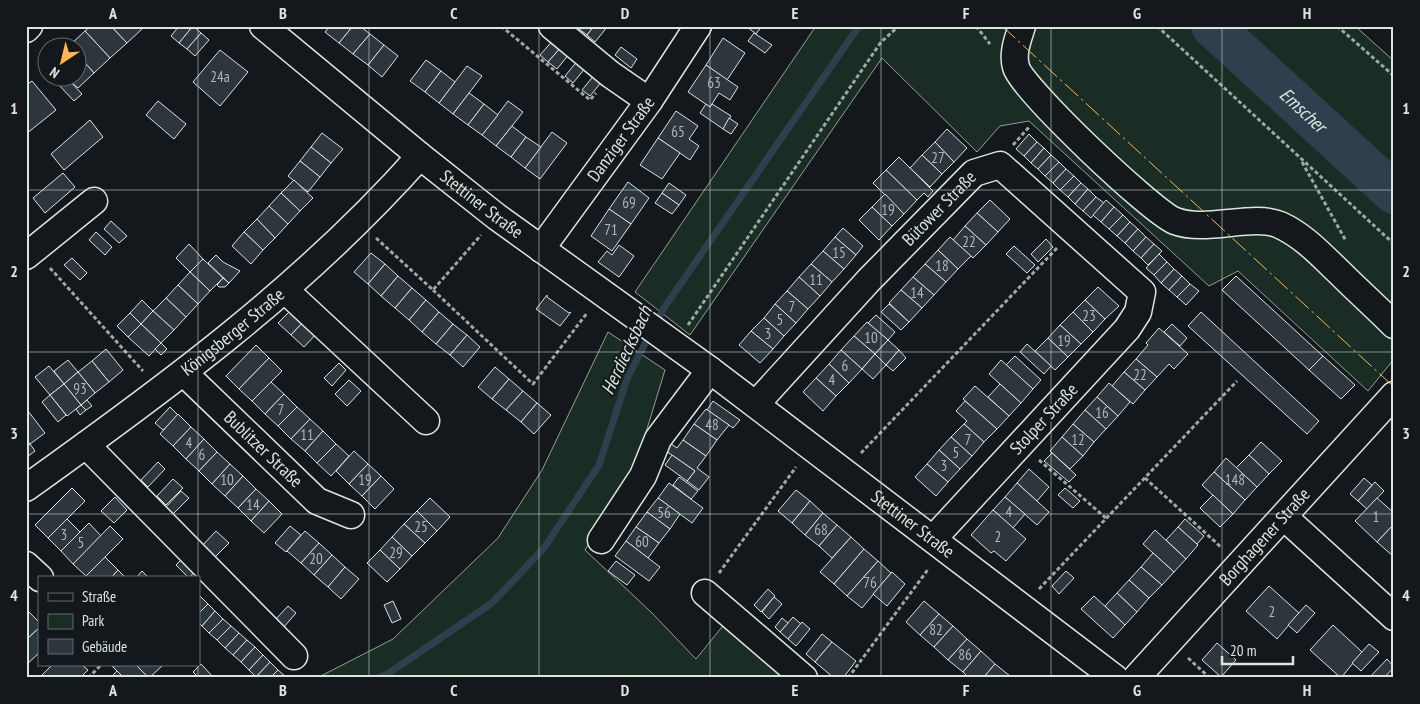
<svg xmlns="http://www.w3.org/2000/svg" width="1420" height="704" viewBox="0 0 1420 704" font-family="'PT Sans Narrow',sans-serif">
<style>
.green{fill:#1a2d24;stroke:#939e99}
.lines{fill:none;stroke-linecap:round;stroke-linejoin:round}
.stream{stroke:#2f3f4d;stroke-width:7}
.river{stroke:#2f3f4d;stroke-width:42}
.building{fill:#2c363c;stroke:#d8e6dc}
.minor-casing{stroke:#d8e6dc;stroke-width:29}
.path{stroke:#9da8a2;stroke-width:3;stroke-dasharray:4 2.5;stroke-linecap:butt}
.minor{stroke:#14181c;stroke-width:26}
.power{stroke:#ffb74d;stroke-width:1;stroke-dasharray:18 4 2.5 4;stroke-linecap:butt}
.grid{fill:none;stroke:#d8e6dc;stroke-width:1;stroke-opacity:0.55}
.labels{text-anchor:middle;stroke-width:4;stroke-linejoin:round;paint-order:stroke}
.number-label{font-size:15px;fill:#adbab4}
.street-label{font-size:18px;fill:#d8e6dc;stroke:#14181c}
.water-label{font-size:19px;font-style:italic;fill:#d8e6dc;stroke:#14181c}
.neatline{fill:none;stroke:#d8e6dc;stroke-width:2}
.grid-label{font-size:16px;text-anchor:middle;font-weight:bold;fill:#d8e6dc}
</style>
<rect width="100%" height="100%" fill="#14181c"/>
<!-- green -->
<g class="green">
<polygon points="816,26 1355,26 1394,61 1394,359 1368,391 1238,271 1209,286 1029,121 1000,126 977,152 882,58 690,335 635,292"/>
<polygon points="608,332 665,370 636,465 585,550 652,613 696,659 726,622 791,678 317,678 393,639 498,538 542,470"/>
</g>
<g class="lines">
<!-- stream -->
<g class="stream">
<polyline points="655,324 666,305 859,26"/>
<polyline points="379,678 389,673 492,603 544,548 599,465 627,379 650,334"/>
</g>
<!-- river -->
<path class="river" id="s1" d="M1212,26L1394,193"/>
</g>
<!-- building -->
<g class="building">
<polygon points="91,26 111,26 127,43 110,58 85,31"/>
<polygon points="111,26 141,26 143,28 127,43"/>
<polygon points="179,26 193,26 179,43 171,36"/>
<polygon points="193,26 201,33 187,49 179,43"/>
<polygon points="330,26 353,26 339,43 325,32"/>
<polygon points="353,26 360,26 370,34 353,54 339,43"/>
<polygon points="580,26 594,26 587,35 578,28"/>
<polygon points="594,26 608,26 595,42 587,35"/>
<polygon points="746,26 762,26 756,34"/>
<polygon points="85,31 110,58 94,73 78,55 78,48 71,48 69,46"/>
<polygon points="201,33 209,40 195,56 187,49"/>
<polygon points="754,33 772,45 765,53 748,41"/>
<polygon points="370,34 384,45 368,65 353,54"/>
<polygon points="723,38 745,53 727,80 706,65"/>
<polygon points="554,39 562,46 548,62 540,55"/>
<polygon points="384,45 398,56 382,77 368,65"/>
<polygon points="562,46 570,53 557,69 548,62"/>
<polygon points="621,47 637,59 631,68 615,55"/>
<polygon points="220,50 248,72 220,106 193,82"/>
<polygon points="78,55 94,73 78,88 67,78 78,78"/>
<polygon points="579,59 587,66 573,83 565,76"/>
<polygon points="426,60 441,71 425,92 410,81"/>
<polygon points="706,65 738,87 730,100 719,93 710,107 688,92"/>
<polygon points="467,66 482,76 453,114 439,103"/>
<polygon points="441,71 455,82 439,103 425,92"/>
<polygon points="595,74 603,80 590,96 582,90"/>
<polygon points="63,78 67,78 82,94 74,101 57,83"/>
<polygon points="32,81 56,110 26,134 26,85"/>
<polygon points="469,93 484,104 468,125 453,114"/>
<polygon points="158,101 186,124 174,139 146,115"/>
<polygon points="508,101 523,112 496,146 482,135"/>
<polygon points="484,104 498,115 482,135 468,125"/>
<polygon points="706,104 710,107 712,104 731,116 723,129 700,113"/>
<polygon points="676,111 698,126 689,139 699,146 690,160 658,138"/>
<polygon points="729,118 738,124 731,134 723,129"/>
<polygon points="90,120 103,137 64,170 51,154"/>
<polygon points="512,126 526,137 511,157 496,146"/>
<polygon points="947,129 967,148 954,162 935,142"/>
<polygon points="552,132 567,143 540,179 525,168"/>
<polygon points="322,133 343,149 331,163 311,147"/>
<polygon points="1029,134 1037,142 1024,156 1016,149"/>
<polygon points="526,137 541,147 525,168 511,157"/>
<polygon points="658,138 680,153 662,179 640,165"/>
<polygon points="935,142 954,162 942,174 922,155"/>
<polygon points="1037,142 1044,148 1031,163 1024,156"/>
<polygon points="311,147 331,163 320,177 300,161"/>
<polygon points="1044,148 1051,155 1038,169 1031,163"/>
<polygon points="922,155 942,174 930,187 910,168"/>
<polygon points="1051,155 1059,162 1045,176 1038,169"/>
<polygon points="899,157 933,191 928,197 924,193 917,200 886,170"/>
<polygon points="300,161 320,177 308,192 288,176"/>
<polygon points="1059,162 1066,169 1053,183 1045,176"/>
<polygon points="1066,169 1074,176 1060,190 1053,183"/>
<polygon points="886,170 917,200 904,214 873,183"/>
<polygon points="63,173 75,187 45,213 33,198"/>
<polygon points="1074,176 1081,183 1068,197 1060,190"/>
<polygon points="294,180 313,198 300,211 281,193"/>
<polygon points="628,182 649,198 631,224 609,209"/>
<polygon points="669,183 686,195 679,205 662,193"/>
<polygon points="1081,183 1088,189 1075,204 1068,197"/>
<polygon points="1088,189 1096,197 1083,211 1075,204"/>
<polygon points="281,193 300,211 288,224 269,206"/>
<polygon points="662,193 679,205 672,214 655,203"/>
<polygon points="885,194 904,214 892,226 872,207"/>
<polygon points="1096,197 1104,203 1091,218 1083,211"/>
<polygon points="990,200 1010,219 998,232 977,213"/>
<polygon points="1106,200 1114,207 1101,222 1093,215"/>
<polygon points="269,206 288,224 275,238 257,219"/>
<polygon points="872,207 892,226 879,240 859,220"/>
<polygon points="1114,207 1123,215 1109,229 1101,222"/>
<polygon points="609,209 631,224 612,251 591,236"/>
<polygon points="977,213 998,232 986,245 965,226"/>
<polygon points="1123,215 1130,222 1117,236 1109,229"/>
<polygon points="257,219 275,238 263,250 244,232"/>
<polygon points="111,221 127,236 119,243 104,229"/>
<polygon points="1130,222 1138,229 1125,243 1117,236"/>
<polygon points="965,226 986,245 973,258 953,240"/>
<polygon points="843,228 863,246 856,255 835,237"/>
<polygon points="1138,229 1146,237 1133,251 1125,243"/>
<polygon points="96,232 112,247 105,255 89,240"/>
<polygon points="244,232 263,250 251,264 232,246"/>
<polygon points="835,237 856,255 844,269 823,251"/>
<polygon points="950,237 971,256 958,269 938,250"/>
<polygon points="1146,237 1154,244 1141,258 1133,251"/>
<polygon points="1046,239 1053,247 1038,262 1031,254"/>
<polygon points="189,244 203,259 190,272 176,258"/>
<polygon points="1154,244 1162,251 1148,265 1141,258"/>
<polygon points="619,245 634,256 619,277 598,262 607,251 612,255"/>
<polygon points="1014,246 1035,265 1027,273 1006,254"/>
<polygon points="938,250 958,269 946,282 925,264"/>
<polygon points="823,251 844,269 832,282 811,264"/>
<polygon points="371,253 385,264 368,284 354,272"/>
<polygon points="1159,254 1167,262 1154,275 1146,268"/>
<polygon points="216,255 223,262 240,271 229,283 208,263"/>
<polygon points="72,258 87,273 80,280 64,265"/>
<polygon points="203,259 223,278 210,291 190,272"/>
<polygon points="1167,262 1174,269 1161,283 1154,275"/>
<polygon points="385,264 398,276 381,296 368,284"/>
<polygon points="811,264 832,282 820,296 799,277"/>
<polygon points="925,264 946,282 934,295 913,277"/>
<polygon points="1174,269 1182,276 1169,290 1161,283"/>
<polygon points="190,272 210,291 198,304 178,285"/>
<polygon points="398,276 412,288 395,308 381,296"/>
<polygon points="1182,276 1190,284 1177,297 1169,290"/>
<polygon points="1236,276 1323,356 1309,370 1222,290"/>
<polygon points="799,277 820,296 808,309 787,291"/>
<polygon points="913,277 934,295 922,308 901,290"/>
<polygon points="223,278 229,283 225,287 219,287 217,285"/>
<polygon points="1190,284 1199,291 1186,305 1177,297"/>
<polygon points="178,285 198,304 186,317 166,298"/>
<polygon points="1098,287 1119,306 1105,319 1085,300"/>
<polygon points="412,288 426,300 409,320 395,308"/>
<polygon points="901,290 922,308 909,322 889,303"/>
<polygon points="787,291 808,309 796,323 775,304"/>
<polygon points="547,295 547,297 569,313 571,312 560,326 536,309"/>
<polygon points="166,298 186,317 174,330 153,311"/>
<polygon points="142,300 153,311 141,324 130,313"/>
<polygon points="426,300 439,312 422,332 409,320"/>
<polygon points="1085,300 1105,319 1093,332 1073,312"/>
<polygon points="775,304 796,323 784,336 764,318"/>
<polygon points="889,304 909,322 901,330 881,312"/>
<polygon points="292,309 304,321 291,335 278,323"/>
<polygon points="153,311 174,330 161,343 141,324"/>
<polygon points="439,312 453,324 436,344 422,332"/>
<polygon points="1073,312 1093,332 1081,344 1060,325"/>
<polygon points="1201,312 1319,421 1307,434 1188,326"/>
<polygon points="130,313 141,324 128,337 117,326"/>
<polygon points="876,315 895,332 888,340 868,323"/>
<polygon points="764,318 784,336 773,349 751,331"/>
<polygon points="304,321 317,333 304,347 291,335"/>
<polygon points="867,322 888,340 875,354 854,336"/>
<polygon points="141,324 161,343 149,356 128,337"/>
<polygon points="453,324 467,335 450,355 436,344"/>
<polygon points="1172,324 1187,338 1180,346 1164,332"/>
<polygon points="1060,325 1081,344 1068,357 1048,338"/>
<polygon points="1159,328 1188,354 1174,369 1169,364 1157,377 1136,359 1148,345 1146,343"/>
<polygon points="751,331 773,349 760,363 739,345"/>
<polygon points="467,335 480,347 463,367 450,355"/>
<polygon points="854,336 875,354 862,369 841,350"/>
<polygon points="1048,338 1068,357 1055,370 1035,351"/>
<polygon points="888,340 899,350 886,365 875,354"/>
<polygon points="161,343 167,349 161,355 155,349"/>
<polygon points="1027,344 1051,366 1044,374 1020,352"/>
<polygon points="256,345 269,358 239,389 226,376"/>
<polygon points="106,349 123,370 109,382 92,361"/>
<polygon points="841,350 862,369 849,383 829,364"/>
<polygon points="899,350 906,358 893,371 886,365"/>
<polygon points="875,354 886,365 873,379 862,369"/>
<polygon points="1015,356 1041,380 1033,389 1006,365"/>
<polygon points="1323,356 1355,385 1341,399 1309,370"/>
<polygon points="269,358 282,371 252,401 239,389"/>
<polygon points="1136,359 1157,377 1145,390 1124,372"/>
<polygon points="68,360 78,372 64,384 54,371"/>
<polygon points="1001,360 1033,389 1021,403 989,374"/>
<polygon points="92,361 109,382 95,393 78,372"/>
<polygon points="339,363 346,370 332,386 324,378"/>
<polygon points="829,364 849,383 836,396 816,378"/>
<polygon points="49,366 64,384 50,395 35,377"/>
<polygon points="495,367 509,379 492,399 478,387"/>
<polygon points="78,372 95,393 81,405 64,384"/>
<polygon points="1124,372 1145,390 1133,404 1112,386"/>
<polygon points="816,378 836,396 823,411 803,392"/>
<polygon points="509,379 523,391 506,410 492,399"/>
<polygon points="349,380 361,391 347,406 335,394"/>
<polygon points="271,382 284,394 265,414 252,401"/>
<polygon points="1109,383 1130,402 1118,416 1097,397"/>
<polygon points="64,384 81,405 67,416 50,395"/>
<polygon points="1000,384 1021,403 1009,416 988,397"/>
<polygon points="975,386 1009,416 997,429 963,399"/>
<polygon points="523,391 537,403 521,422 506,410"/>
<polygon points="284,394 297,407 278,426 265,414"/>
<polygon points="50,395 66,415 58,422 42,402"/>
<polygon points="1097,397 1118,416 1106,429 1085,410"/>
<polygon points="87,400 92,406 86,410 81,405"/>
<polygon points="713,401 740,420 733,428 707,410"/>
<polygon points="965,401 997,429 984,442 964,424 967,421 956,411"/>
<polygon points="537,403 551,415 534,434 521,422"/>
<polygon points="81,405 86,410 80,415 76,409"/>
<polygon points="170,407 178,415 163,430 155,423"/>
<polygon points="297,407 310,419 291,439 278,426"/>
<polygon points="706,409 729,425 717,440 694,424"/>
<polygon points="1085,410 1106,429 1094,442 1073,424"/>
<polygon points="28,411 45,433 30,444 26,439 26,412"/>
<polygon points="178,414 191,427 173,446 160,434"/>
<polygon points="310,419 323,431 305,451 291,439"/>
<polygon points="694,424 717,440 706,456 683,440"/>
<polygon points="964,424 984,442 972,456 951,437"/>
<polygon points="1073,424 1094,442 1083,456 1062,437"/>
<polygon points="191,427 204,439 186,459 173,446"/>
<polygon points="323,431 336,444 317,463 305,451"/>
<polygon points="951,437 972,456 960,469 939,450"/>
<polygon points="1062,437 1083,456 1070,469 1050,451"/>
<polygon points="204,439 217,452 199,471 186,459"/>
<polygon points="683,440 706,456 697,468 709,477 699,490 687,481 695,471 666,451 671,444 677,448"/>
<polygon points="1261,442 1282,461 1269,474 1249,455"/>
<polygon points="30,444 35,451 27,457 26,447"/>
<polygon points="336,444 349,456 331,476 317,463"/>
<polygon points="939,450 960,469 948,482 927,464"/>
<polygon points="354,451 368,464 349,484 336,471"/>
<polygon points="217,452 230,464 212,484 199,471"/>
<polygon points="1052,453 1076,475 1069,482 1044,461"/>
<polygon points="672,455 695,471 687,481 665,465"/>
<polygon points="1249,455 1269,474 1257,487 1236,468"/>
<polygon points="1226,458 1257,487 1245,500 1214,472"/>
<polygon points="158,462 165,469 148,487 141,480"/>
<polygon points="230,464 243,476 225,496 212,484"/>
<polygon points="368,464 381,476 362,496 349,484"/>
<polygon points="927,464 948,482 936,496 915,477"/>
<polygon points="1029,469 1049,487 1037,501 1017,483"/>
<polygon points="1214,472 1245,500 1233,514 1202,485"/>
<polygon points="243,476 256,489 238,508 225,496"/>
<polygon points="381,476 394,489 375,509 362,496"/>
<polygon points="679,477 698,491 691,499 673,485"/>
<polygon points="1364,478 1372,485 1358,501 1350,494"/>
<polygon points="173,479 183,488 166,505 157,496"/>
<polygon points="1375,482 1384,491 1367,509 1358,501"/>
<polygon points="669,483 703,508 692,523 658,498"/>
<polygon points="1017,483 1049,512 1037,525 1005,497"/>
<polygon points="72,488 85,501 48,538 35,525"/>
<polygon points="1065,488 1080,501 1073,508 1058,495"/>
<polygon points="256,489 269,501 251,521 238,508"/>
<polygon points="796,490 810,501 792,523 778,511"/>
<polygon points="181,491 189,498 171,516 164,509"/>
<polygon points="1213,495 1233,514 1220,527 1200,508"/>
<polygon points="115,497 127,510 114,523 101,511"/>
<polygon points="1005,497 1025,514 1013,528 993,510"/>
<polygon points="430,498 450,517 437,531 417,511"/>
<polygon points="658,498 680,514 670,529 647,512"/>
<polygon points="1377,498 1394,513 1394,524 1377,542 1355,521"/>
<polygon points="269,501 282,514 264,533 251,521"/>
<polygon points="810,501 823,513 805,535 792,523"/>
<polygon points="993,510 1026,539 1006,561 994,551 991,553 971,535"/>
<polygon points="417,511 437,531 425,543 404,524"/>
<polygon points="647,512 670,529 659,543 636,527"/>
<polygon points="823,513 837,525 819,546 805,535"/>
<polygon points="67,519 80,532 61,551 48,538"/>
<polygon points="1185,519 1204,536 1197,544 1178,527"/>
<polygon points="89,523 101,536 73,564 61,551"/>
<polygon points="404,524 425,543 412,556 392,537"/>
<polygon points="1394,524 1394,557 1377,542"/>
<polygon points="837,525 851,537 832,558 819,546"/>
<polygon points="110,526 123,539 86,576 73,564"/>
<polygon points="290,526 301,535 286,552 275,543"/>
<polygon points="636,527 659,543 648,558 626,541"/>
<polygon points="1178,527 1198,545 1186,559 1166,540"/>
<polygon points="1155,530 1186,559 1174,572 1143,544"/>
<polygon points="216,531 229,543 214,558 202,546"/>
<polygon points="305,531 319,543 301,563 287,551"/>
<polygon points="392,537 412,556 400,569 380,550"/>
<polygon points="851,537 864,549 834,584 820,572"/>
<polygon points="626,541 660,567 649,581 615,556"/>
<polygon points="319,543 332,555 314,575 301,563"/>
<polygon points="864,549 878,561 847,596 834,584"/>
<polygon points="380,550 400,569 387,582 367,563"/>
<polygon points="1153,553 1174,572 1162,585 1141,567"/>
<polygon points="332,555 345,567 328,587 314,575"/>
<polygon points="105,557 118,570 111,578 87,578 86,576"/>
<polygon points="183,558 196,570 189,578 176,565"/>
<polygon points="616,561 635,575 627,585 608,571"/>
<polygon points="878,561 891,573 862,608 847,596"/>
<polygon points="345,567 359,579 341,599 328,587"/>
<polygon points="1141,567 1162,585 1149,598 1129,580"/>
<polygon points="118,570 126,578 111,578"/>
<polygon points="142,571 149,578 136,578"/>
<polygon points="1066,571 1074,578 1059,594 1052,586"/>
<polygon points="892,572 905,584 887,606 873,594"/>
<polygon points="1129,580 1149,598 1137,612 1117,593"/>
<polygon points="1269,586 1299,613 1277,639 1246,611"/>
<polygon points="768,589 775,596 761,612 754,605"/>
<polygon points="1117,593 1137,612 1125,625 1105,606"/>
<polygon points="200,596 208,604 199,613 199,598"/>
<polygon points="1094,596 1125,625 1113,638 1081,609"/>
<polygon points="774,597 782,604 769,619 762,612"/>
<polygon points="393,601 401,619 392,623 384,605"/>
<polygon points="924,601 939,614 920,635 906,622"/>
<polygon points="208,604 215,611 202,626 199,623 199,613"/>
<polygon points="1306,605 1315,613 1297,633 1288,625"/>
<polygon points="288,606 296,613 283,628 275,620"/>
<polygon points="215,611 223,619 209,633 202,626"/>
<polygon points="29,612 39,622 39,628 26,640 26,615"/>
<polygon points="939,614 953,626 934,647 920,635"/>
<polygon points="793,617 801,624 788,639 780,632"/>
<polygon points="782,618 788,623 780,632 775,627"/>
<polygon points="223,619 231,626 217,640 209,633"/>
<polygon points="802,622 810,629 796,646 788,639"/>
<polygon points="1333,625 1362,652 1341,678 1310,650"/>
<polygon points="231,626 239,633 225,648 217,640"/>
<polygon points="953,626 967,639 948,660 934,647"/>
<polygon points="39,628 39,653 26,665 26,640"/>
<polygon points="239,633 247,640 233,655 225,648"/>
<polygon points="822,634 832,642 815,662 806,654"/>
<polygon points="967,639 981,651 963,672 948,660"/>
<polygon points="247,640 255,647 241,662 233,655"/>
<polygon points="832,642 856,661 843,678 834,678 815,662"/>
<polygon points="1217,643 1236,660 1221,677 1202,660"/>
<polygon points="1369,644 1379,652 1361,671 1352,663"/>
<polygon points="255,647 263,655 249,670 241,662"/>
<polygon points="981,651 995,664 983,678 969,678 963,672"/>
<polygon points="263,655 270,662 256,677 249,670"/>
<polygon points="1387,659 1394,667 1384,678 1369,678"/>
<polygon points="270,662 278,670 270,678 257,678 256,677"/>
<polygon points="201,664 214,678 199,678 193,672"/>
<polygon points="995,664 1010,676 1008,678 983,678"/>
<polygon points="52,665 82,665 88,670 80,678 39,678"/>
<polygon points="136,665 162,665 162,666 149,678"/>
<polygon points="136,665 149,678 124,678 112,666"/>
<polygon points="278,670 286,677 285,678 270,678"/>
<polygon points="117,671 124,678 110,678"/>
</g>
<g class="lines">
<defs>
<g id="minor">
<path id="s2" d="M263,26L420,156L497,217L710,370L1115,678"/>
<polyline points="552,26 610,74 649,101"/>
<path d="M1022,26C1018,39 1012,53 1016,67C1022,89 1153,213 1175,221C1206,233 1253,213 1280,225C1304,236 1321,255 1339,272C1357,290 1376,307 1394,325"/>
<polyline points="26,29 29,26"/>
<path id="s3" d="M541,249L649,101L698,26"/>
<polyline points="26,256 94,201"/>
<polyline points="285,290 426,421"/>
<path id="s4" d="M184,373L317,501L351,515"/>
<path id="s5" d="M756,404L869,280L974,173L1000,165L1142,292L1138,312L1127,329L933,539"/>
<polyline points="86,445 294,656"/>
<path id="s6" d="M26,488C166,388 305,286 420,156"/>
<polyline points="1284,517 1394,617"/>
<polyline points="601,540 643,476 658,439 710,370"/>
<polyline points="26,565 40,578"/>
<polyline points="705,593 804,678"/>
<path id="s7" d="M1136,678L1394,395"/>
</g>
</defs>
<!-- minor casing -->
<use href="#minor" class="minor-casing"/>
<!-- path -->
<g class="path">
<polyline points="501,26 590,100 596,93"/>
<polyline points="976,26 990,44"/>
<polyline points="1157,26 1394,244"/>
<polyline points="1337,26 1394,76"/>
<polyline points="1013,145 1030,126"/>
<polyline points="1302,162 1346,241"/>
<polyline points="376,238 433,290 481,235"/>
<polyline points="50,268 143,371"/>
<polyline points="433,290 533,384 587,313"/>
<polyline points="688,325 881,42 899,26"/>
<polyline points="861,453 1057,248"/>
<polyline points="1039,460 1107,519"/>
<polyline points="1145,478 1222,548"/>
<polyline points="719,573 796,467"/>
<polyline points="1039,589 1237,381"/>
<polyline points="1188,658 1210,678"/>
<polyline points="88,678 101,665"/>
<polyline points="848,678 929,568"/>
</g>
<!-- minor -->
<use href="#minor" class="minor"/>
<!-- power -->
<polyline class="power" points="1002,26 1394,387"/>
</g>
<!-- grid -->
<path class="grid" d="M198,26V578M369,26V678M539,26V678M710,26V678M881,26V678M1051,26V678M1222,26V678M26,190H1394M26,352H1394M26,514H1394M198,665V678"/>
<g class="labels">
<!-- number labels -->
<g class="number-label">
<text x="220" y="82">24a</text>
<text x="714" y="88">63</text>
<text x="678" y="137">65</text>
<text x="938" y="163">27</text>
<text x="629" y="208">69</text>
<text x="888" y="215">19</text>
<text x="611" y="235">71</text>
<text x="969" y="247">22</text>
<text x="839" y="258">15</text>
<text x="942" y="271">18</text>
<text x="816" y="285">11</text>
<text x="917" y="298">14</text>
<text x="792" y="312">7</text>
<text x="1089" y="321">23</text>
<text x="780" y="325">5</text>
<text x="768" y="339">3</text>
<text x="871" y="343">10</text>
<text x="1064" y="346">19</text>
<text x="845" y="371">6</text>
<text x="1140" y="380">22</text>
<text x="832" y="385">4</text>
<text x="80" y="394">93</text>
<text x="281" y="415">7</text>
<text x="1102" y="418">16</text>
<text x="712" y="430">48</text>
<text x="307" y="440">11</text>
<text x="968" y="445">7</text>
<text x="1078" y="445">12</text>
<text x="189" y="448">4</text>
<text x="956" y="458">5</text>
<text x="202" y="460">6</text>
<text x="944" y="471">3</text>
<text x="227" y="485">10</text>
<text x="365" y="485">19</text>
<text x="1235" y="485">148</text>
<text x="253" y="510">14</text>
<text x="1009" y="517">4</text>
<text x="664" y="518">56</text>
<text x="1376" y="522">1</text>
<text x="421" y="532">25</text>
<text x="821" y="535">68</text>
<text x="64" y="540">3</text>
<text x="998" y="542">2</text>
<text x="642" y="547">60</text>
<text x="81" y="548">5</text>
<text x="396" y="558">29</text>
<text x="316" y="564">20</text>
<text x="870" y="588">76</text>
<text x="1272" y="617">2</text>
<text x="936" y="635">82</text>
<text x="965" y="660">86</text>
</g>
<!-- street labels -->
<g class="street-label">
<text dy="6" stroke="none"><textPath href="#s3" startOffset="136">Danziger Straße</textPath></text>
<text dy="6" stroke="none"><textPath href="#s2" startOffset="282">Stettiner Straße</textPath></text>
<text dy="6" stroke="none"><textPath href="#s5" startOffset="268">Bütower Straße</textPath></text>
<text dy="6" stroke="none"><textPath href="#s6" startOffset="259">Königsberger Straße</textPath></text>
<text transform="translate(1044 419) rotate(-47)" y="6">Stolper Straße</text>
<text dy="6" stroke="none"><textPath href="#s4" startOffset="110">Bublitzer Straße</textPath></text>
<text dy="6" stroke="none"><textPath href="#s2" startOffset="819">Stettiner Straße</textPath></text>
<text dy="6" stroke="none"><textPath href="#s7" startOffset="191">Borghagener Straße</textPath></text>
</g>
<!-- water labels -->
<g class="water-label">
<text dy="7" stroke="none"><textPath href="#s1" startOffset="124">Emscher</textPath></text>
<text transform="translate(626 350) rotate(-65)" y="7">Herdiecksbach</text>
</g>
</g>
<!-- border -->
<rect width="1420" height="704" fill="none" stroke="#14181c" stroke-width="55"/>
<!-- legend -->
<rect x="38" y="576" width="162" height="90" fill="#14181c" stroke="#626a69"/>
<rect x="48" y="593" width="25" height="8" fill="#14181c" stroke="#626a69"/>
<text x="82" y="602" font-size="15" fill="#d8e6dc">Straße</text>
<rect x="48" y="614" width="25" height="15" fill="#1a2d24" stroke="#626a69"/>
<text x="82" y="626" font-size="15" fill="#d8e6dc">Park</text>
<rect x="48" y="639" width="25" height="15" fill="#2c363c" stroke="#626a69"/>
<text x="82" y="652" font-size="15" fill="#d8e6dc">Gebäude</text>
<!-- north arrow -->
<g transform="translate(62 62) rotate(215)"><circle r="24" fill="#14181c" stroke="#626a69"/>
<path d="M0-4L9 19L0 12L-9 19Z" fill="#ffb74d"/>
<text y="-8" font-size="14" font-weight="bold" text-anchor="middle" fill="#d8e6dc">N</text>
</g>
<!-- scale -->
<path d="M1222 656v8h71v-8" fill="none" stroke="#d8e6dc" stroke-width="2.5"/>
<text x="1230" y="656" font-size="15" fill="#d8e6dc" stroke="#14181c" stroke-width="4" paint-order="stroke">20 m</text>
<rect x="28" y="28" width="1364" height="648" class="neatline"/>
<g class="grid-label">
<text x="113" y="19">A</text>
<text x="283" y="19">B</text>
<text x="454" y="19">C</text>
<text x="625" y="19">D</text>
<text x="795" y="19">E</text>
<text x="966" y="19">F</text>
<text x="1137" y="19">G</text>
<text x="1307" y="19">H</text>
<text x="14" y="114">1</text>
<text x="1406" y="114">1</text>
<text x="14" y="277">2</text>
<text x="1406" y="277">2</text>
<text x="14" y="439">3</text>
<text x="1406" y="439">3</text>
<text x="14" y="601">4</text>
<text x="1406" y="601">4</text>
<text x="113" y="696">A</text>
<text x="283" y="696">B</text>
<text x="454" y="696">C</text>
<text x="625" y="696">D</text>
<text x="795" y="696">E</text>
<text x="966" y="696">F</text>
<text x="1137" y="696">G</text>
<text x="1307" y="696">H</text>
</g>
</svg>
